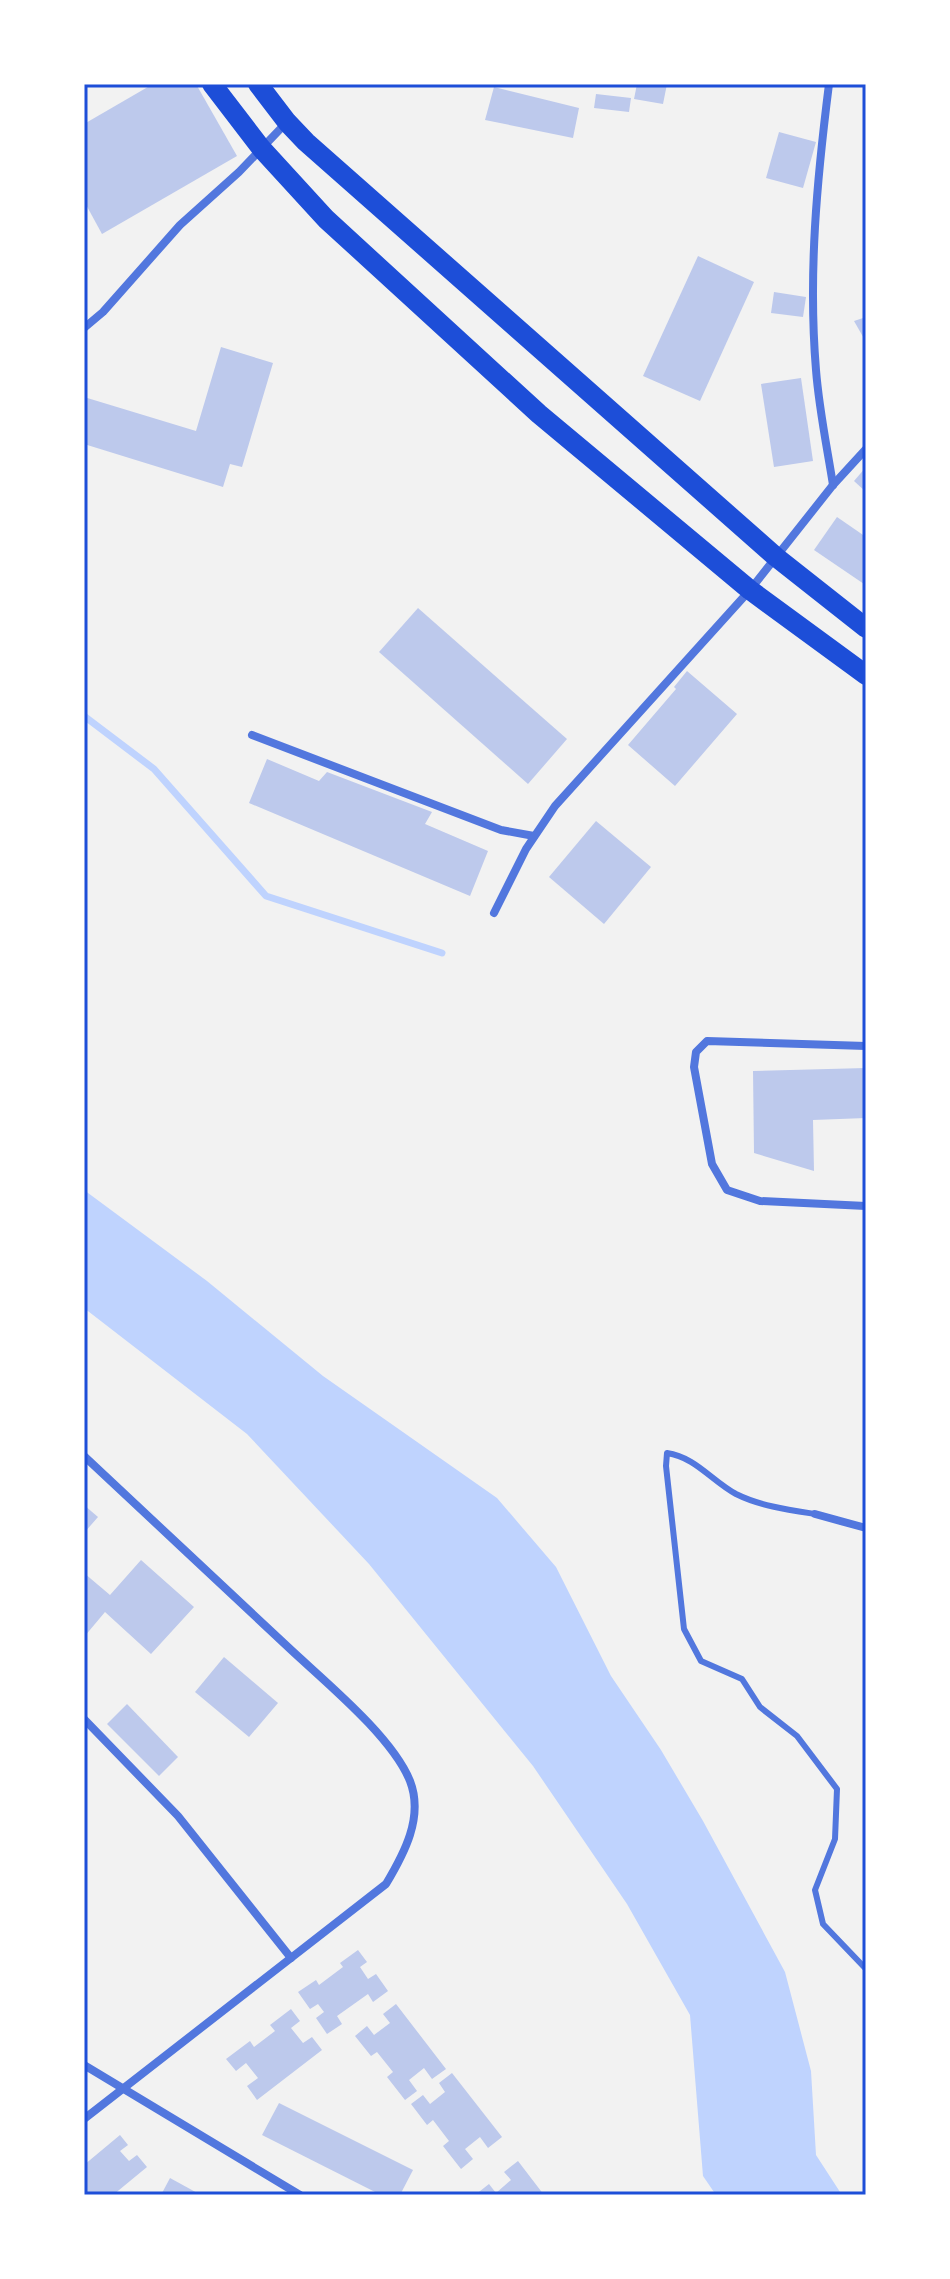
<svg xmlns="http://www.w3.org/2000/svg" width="950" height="2279" viewBox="0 0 950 2279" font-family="'Public Sans',sans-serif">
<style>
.water{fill:#bfd3fe}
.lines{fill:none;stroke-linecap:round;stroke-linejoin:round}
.stream{stroke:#bfd3fe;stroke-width:7}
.building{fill:#bdc9ec}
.service{stroke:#5277de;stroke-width:6}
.minor{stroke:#5277de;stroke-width:8}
.primary{stroke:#1d4ed8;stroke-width:20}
.neatline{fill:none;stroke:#1d4ed8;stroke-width:3}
</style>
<rect width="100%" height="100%" fill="#f2f2f2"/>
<!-- water -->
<polygon class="water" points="84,1190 207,1281 323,1376 497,1498 556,1567 611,1676 661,1750 703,1821 785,1972 811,2071 816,2155 842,2195 716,2195 703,2176 690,2015 627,1904 533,1766 369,1564 247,1434 84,1308"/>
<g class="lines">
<!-- stream -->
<polyline class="stream" points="84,716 154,769 266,896 442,953"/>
</g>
<!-- building -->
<g class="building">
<polygon points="153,84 196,84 237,156 102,234 84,201 84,124"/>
<polygon points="637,84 667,84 663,104 634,99"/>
<polygon points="494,87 579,108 573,138 485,120"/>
<polygon points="596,94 631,98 629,112 594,108"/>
<polygon points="779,132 816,142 803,188 766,178"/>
<polygon points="698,256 754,282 700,401 643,376"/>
<polygon points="774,292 806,297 803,317 771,313"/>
<polygon points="866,317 866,342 854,321"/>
<polygon points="221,347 273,363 242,467 230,464 223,487 84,444 84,422 87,416 84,413 84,397 196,431"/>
<polygon points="801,378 813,461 774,467 761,384"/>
<polygon points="866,467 866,492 854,481"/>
<polygon points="837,517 866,537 866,581 864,584 814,550"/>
<polygon points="418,608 567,739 528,784 379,652"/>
<polygon points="687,671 737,714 675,786 628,745 676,689 674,687"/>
<polygon points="267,759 319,781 327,772 432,812 425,824 488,851 470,896 249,803"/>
<polygon points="596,821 651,867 604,924 549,877"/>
<polygon points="866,1068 866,1118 813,1120 814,1171 754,1153 753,1071"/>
<polygon points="84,1505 98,1517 84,1533"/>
<polygon points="141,1560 194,1607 151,1654 105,1612 84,1637 84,1573 110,1595"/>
<polygon points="224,1657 278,1703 249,1737 195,1692"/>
<polygon points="127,1704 178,1757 159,1776 107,1724"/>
<polygon points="358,1950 367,1962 360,1967 368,1979 376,1974 388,1991 373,2002 368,1994 337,2016 342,2024 327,2034 316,2018 324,2012 318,2004 310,2009 298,1992 316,1980 319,1985 343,1967 340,1963"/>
<polygon points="396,2004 446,2069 432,2079 424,2068 409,2080 417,2091 405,2100 387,2077 393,2072 377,2052 371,2056 355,2036 367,2026 374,2035 390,2023 383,2014"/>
<polygon points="291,2009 300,2021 291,2028 303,2043 312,2037 322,2050 257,2100 247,2086 258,2078 246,2063 236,2071 226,2059 250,2041 254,2047 275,2031 270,2025"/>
<polygon points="452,2073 502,2137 488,2148 480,2137 465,2149 473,2159 461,2169 443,2146 449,2141 433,2120 427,2125 411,2104 423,2095 430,2104 445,2092 439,2083"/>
<polygon points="279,2103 413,2170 400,2195 381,2195 262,2135"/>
<polygon points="120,2135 128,2145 120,2151 129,2161 137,2155 147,2167 113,2195 85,2195 84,2165"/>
<polygon points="518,2161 544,2195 475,2195 489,2184 496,2193 511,2180 504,2172"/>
<polygon points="170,2178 201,2195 161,2195"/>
</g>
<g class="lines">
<!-- service -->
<path class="service" d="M815,1514C789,1510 760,1506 736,1494C712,1481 695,1457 667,1453L666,1466L684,1629L701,1661L742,1679L760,1707L797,1736L837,1789L835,1839L815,1890L823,1924L866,1969"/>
<!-- minor -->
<g class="minor">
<path d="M829,84C817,179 808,274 816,370C819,409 827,447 833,485"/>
<polyline points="84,328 103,312 180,225 239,172 285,124"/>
<polyline points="252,735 501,830 534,836"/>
<polyline points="494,913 526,849 555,806 750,590 833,485 866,449"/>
<polyline points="866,1046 707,1041 696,1052 694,1067 712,1164 727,1190 760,1201 866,1206"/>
<path d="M84,1456C152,1520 220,1583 288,1647C324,1681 392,1736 410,1781C424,1817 404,1854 386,1884L84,2119"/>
<polyline points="815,1514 866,1528"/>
<polyline points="84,1719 178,1816 291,1958"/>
<polyline points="84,2065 300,2195"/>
</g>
<!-- primary -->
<g class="primary">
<polyline points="212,84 261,148 326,219 539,414 750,590 866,675"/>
<polyline points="258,84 287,122 306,142 776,557 866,628"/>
</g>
</g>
<!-- border -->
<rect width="950" height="2279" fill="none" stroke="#ffffff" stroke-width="172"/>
<rect x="86" y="86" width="778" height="2107" class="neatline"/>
</svg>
